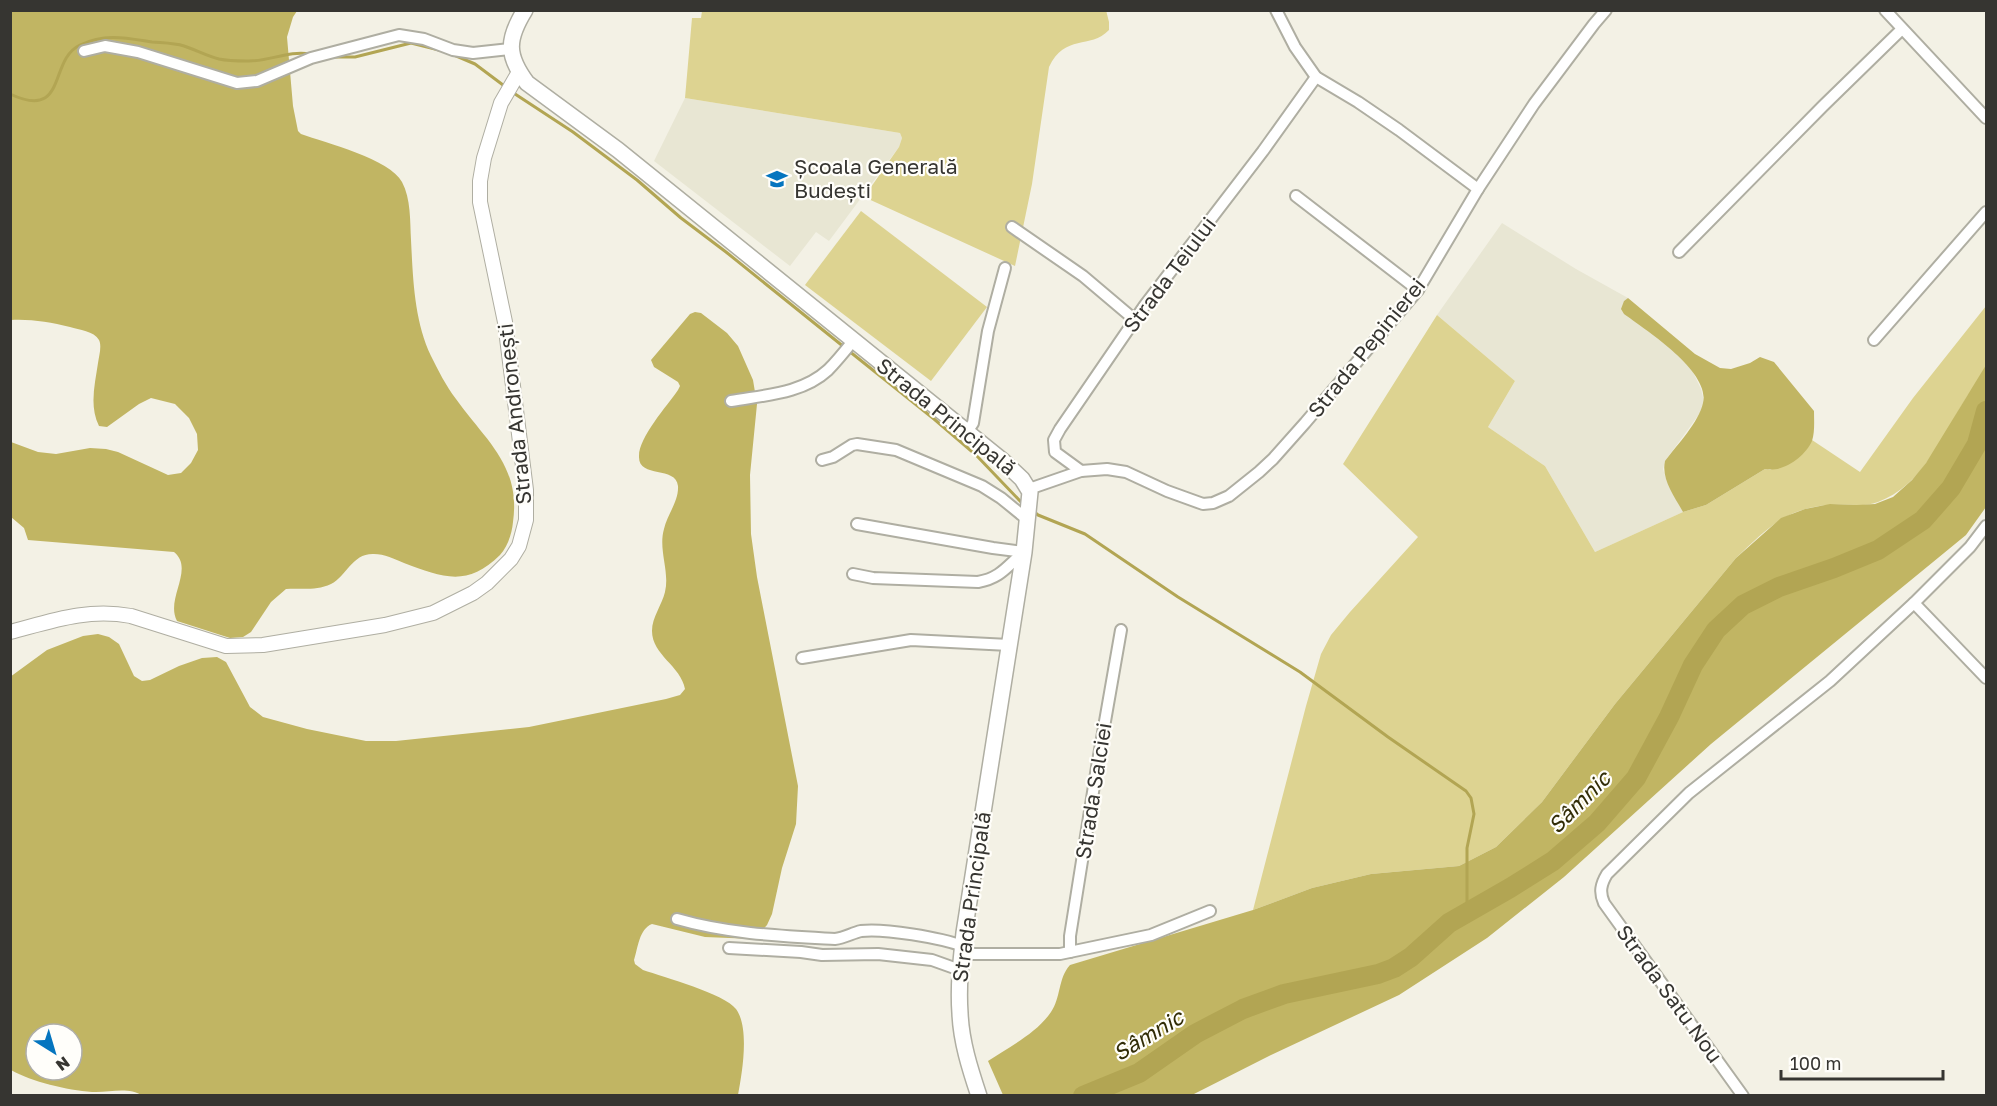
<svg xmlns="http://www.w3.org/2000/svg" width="1997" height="1106" viewBox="0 0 1997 1106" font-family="'Golos Text',sans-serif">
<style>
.built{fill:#e8e6d3}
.green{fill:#ddd391}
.forest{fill:#c1b563;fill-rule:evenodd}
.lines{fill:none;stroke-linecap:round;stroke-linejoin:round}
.stream{stroke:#b2a553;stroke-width:3}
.river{stroke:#b2a553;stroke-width:20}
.minor-casing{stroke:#afaea2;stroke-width:14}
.tertiary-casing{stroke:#afaea2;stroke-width:16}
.secondary-casing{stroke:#afaea2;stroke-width:18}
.minor{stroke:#fff;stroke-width:10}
.tertiary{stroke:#fff;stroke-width:14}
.secondary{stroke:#fff;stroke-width:15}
.labels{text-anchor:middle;stroke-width:4.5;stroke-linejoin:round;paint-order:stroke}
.poi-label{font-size:21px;fill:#363531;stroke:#fffefa;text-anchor:start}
.street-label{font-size:21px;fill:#363531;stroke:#fffefa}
.water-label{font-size:22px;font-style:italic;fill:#312c06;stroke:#fffefa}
</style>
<rect width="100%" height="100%" fill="#f3f1e5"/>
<!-- built -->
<g class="built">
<polygon points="685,98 900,133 902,138 899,147 829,241 816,232 790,266 654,161"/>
<polygon points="1502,223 1576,269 1628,298 1624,301 1692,370 1701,389 1704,401 1700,413 1665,461 1663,469 1666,479 1683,512 1595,552 1545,466 1488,427 1515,381 1437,315"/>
</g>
<!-- green -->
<g class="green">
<path d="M1106,10L1109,22V30C1090,50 1065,33 1049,67L1032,184L1015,266L864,197L899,147L902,138L900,133L685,98L692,18H701L702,11Z"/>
<polygon points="861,211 987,307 931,381 805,285"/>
<path d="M1986,306C1986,318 1989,356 1986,365C1982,377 1971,390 1965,400C1942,437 1922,486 1878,502C1862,508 1845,503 1828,505C1784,509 1767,529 1736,558L1615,704L1542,802L1496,847L1459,866L1371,874L1312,888L1253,910L1306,706L1321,654L1331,635L1350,612L1418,537L1343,464L1437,315L1515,381L1488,427L1545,466L1595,552L1683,512L1706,505L1765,469L1770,470L1806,450L1812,440L1860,472L1913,398Z"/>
</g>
<!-- forest -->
<g class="forest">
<path d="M11,11H297L293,17L287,37L293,106L298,131L301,134C326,143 390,159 402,182C411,199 410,221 411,240C413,278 414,320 431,356C438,370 446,386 456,399C485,440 521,465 513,522C512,533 508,546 500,555C467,588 442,577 404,563C395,559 384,554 374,554C352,553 347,576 331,584C316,591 302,588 286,589L271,602L251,632L243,637L230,638L177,621C165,599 195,569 174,552L28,540L24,528L11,517V442L38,452L56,454L90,448L106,449L118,452L168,475L181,473L191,463L198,450L197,434L189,418L175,404L151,398L139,404L107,427L99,426C89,406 95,384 98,363C99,356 102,346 99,340C94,331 79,330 70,327C50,322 31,319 11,320Z"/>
<path d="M1628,298L1695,354L1720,368L1731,369L1750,363L1760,357L1774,362L1814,411C1814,420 1815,432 1812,441C1805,457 1782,473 1765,469L1706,505L1683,512C1674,496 1661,479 1665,461C1677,445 1699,422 1703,403C1711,372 1646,330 1624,314L1621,309L1624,301Z"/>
<path d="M695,312L701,313L727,333L738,346L753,380L757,404L750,475L751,534L757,577L798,786L796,824L782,868L772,914L767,925L754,939L705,937L652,924C639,929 638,948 634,960L635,964L643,970C664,977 725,994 736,1009C750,1028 742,1074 738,1095L143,1096C127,1086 110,1093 92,1092C67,1090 32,1082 11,1070L10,677L47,650L83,636L98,634L109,637L119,644L134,676L142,681L150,680L179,666L202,658L217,657L226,662L250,707L263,717L307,729L366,741H396L529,727L666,699L680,695L685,689C681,666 652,655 652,631C652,617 662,605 665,592C670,571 658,550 664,529C667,515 679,501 678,486C676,465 638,479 639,456C639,437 667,406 678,390L680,386L678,382L654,367L651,360L690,314ZM36,1034H72V1070H36Z"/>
<path d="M1986,365V507L1966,535L1711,744L1564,877L1487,938L1399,995L1269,1056L1192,1095H1003L988,1061C1009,1047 1037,1033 1051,1012C1061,998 1058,978 1070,965L1253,910L1312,888L1371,874L1459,866L1496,847L1542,802L1615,704L1736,558L1781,518L1805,509L1830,504L1857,505L1875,504L1893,497L1912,480L1926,463Z"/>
</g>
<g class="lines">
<!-- stream -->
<g class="stream">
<polyline points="454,55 475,64 507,88"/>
<polyline points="332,57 355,57 411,43 439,50"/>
<polyline points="512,92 573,132 637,180 681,218 726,252 844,347"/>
<path d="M10,94C68,121 48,60 80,45C106,33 126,38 152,42C163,43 174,43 184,46C196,50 207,56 219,59C228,61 238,61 247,61C268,62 289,50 310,54"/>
<polyline points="849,351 934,419 976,455 1022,503"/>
<polyline points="1032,510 1038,515 1085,534 1178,597 1300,672 1388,737 1466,791 1471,798 1474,814 1467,848 1467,912"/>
</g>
<!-- river -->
<polyline class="river" points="1083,1096 1139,1073 1195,1034 1243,1009 1284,994 1378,974 1394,968 1411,957 1449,923 1510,888 1553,861 1597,823 1636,778 1669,717 1693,665 1716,630 1743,605 1779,587 1834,568 1878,550 1923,520 1951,488 1977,444 1986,411"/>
<defs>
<g id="minor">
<polyline points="1276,10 1295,47 1316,77 1358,102 1399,130 1478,189"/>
<polyline points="1885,10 1986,118"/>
<polyline points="84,51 105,46 138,52 237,83 257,81 311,58 399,35 424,39 453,50 473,53 510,49"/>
<polyline points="1296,196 1418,290"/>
<polyline points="1012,227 1083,276 1135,320"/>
<polyline points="1679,252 1823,106 1902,29"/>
<polyline points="1874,340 1986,212"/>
<path d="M731,401C764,395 802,394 828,370C837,361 845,351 853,341"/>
<polyline points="967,432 973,423 988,331 1005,268"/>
<polyline points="822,460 833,457 852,445 857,444 896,450 982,486 1001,498 1028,520"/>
<polyline points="1081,471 1055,452 1054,440 1060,429 1145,305 1263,151 1316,77"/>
<polyline points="1029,489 1081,471 1107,469 1126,472 1167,491 1203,504 1213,503 1229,496 1259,472 1273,459 1305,423 1418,290 1478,189 1534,104 1594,24 1606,10"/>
<polyline points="857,524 993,548 1024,552"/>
<path d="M853,574L873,578L978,582C1001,578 1007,566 1024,552"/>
<polyline points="1914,603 1986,678"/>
<polyline points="802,658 911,640 1009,645"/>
<path d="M677,919C729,934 781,936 835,939C845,938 852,933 861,931C884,928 941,938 963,946"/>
<polyline points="729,948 801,952 822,955 878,954 932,960 960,970"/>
<polyline points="1070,952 1070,936 1097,767 1121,630"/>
<polyline points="962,954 1060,954 1151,935 1210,911"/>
<path d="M1743,1096L1604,903C1599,892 1601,884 1607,874L1689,793L1830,681L1914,603L1970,547L1986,526"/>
</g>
<path id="tertiary" d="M10,632C52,621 87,608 131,616L226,646L263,645L385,625L433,613L473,593L487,583L511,559L519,546L526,520V490L505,322L480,202V181L484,158L501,103L519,72"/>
<path id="secondary" d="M525,10C507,39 506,55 527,83L618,150L1003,461L1022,479L1030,492L1024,552L964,933C961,960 958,986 960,1013C961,1041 970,1069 979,1096"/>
</defs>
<!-- minor casing -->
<use href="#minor" class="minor-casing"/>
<!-- tertiary casing -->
<use href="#tertiary" class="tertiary-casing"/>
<!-- secondary casing -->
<use href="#secondary" class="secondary-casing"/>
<!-- minor -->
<use href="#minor" class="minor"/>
<!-- tertiary -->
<use href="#tertiary" class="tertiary"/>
<!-- secondary -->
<use href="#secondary" class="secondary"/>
</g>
<!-- icons -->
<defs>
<symbol id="school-bare" viewBox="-9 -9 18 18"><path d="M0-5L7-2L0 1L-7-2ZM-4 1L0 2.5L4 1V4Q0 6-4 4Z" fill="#0575bf" stroke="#fffefa" stroke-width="2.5" paint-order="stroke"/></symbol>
</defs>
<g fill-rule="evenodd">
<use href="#school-bare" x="762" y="164" width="30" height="30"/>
</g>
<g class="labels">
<!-- poi labels -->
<g class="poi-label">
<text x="794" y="174">Școala Generală<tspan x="794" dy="24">Budești</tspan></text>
</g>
<!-- street labels -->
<g class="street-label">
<text transform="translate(1170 275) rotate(-53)" y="7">Strada Teiului</text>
<text transform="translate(1367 348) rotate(-51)" y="7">Strada Pepinierei</text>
<text transform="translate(515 414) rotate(-96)" y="7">Strada Andronești</text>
<text transform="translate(946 417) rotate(39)" y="7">Strada Principală</text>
<text transform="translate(1094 791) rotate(-81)" y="7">Strada Salciei</text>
<text transform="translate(972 897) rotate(-82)" y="7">Strada Principală</text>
<text transform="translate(1669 994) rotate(54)" y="7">Strada Satu Nou</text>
</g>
<!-- water labels -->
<g class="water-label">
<text transform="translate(1579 802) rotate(-45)" y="8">Sâmnic</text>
<text transform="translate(1148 1035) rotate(-31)" y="8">Sâmnic</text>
</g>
</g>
<!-- border -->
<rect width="1997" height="1106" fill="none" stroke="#363531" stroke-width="24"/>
<!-- north arrow -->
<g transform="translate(54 1052) rotate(143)"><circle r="28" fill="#fffefa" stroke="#afaeaa" stroke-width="1.5"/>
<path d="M0-4.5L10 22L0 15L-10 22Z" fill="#0575bf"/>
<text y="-9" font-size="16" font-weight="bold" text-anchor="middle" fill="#363531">N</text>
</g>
<!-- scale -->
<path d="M1781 1070v9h162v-9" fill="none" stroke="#363531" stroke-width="3"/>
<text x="1790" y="1070" font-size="18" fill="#363531" stroke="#fffefa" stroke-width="4.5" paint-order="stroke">100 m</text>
</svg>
